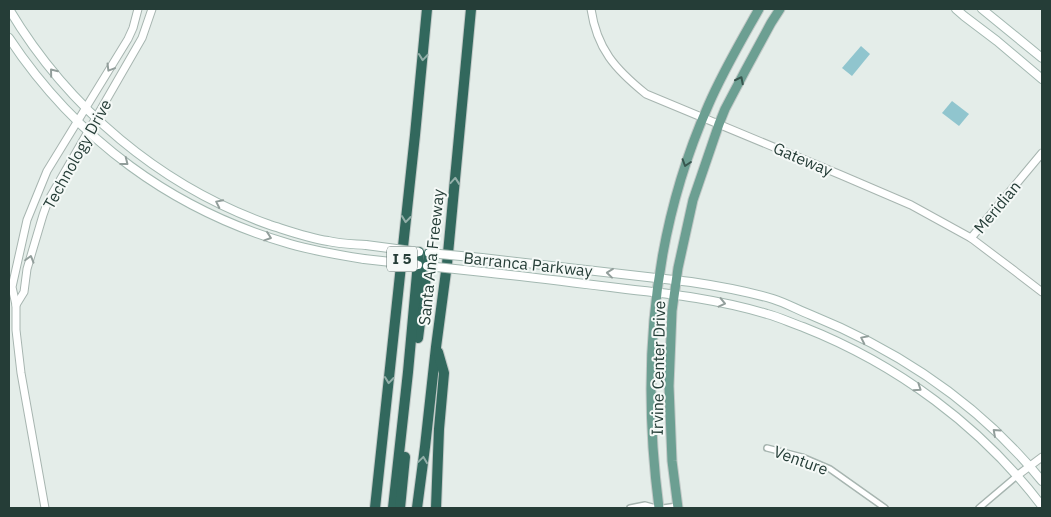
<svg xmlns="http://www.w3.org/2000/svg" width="1051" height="517" viewBox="0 0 1051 517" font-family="'IBM Plex Sans',sans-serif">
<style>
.water{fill:#90c5ce}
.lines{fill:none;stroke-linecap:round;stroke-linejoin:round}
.minor-casing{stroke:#a7b5b0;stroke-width:8}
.tertiary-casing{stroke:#a7b5b0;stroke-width:9}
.secondary-casing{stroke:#a3b8b1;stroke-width:10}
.primary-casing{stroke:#c2c9c7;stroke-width:11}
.motorway-casing{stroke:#c2c9c7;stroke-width:12}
.minor{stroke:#fff;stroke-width:5}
.tertiary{stroke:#fff;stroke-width:7}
.secondary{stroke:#fff;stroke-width:8}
.primary{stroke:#6c9f92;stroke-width:9}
.motorway{stroke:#32685d;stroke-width:10}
.secondary-bridge-casing{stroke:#a3b8b1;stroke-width:10;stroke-linecap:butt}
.secondary-bridge{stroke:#fff;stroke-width:8}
.oneway{stroke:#94b0aa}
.oneway2{stroke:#929e9b}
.oneway3{stroke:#37564e}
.labels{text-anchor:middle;stroke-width:4;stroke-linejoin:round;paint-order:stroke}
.shield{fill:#f5f9f7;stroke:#637571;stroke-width:1}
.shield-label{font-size:15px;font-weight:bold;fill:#253d37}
.street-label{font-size:16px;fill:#253d37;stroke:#f5f9f7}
</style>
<rect width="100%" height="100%" fill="#e4ede9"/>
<!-- water -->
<g class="water">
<polygon points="861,46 870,54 852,76 842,68"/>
<polygon points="952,101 969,114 959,126 942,113"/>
</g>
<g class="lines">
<defs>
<g id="minor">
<polyline points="767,448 802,457 830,469 885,508"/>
<polyline points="630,508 645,505 656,508"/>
<polyline points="663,508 677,506"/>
<polyline points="979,508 1018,475"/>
</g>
<g id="tertiary">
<path d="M591,9C597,49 615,69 646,94L841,175L911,205L971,238L1016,272L1042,292"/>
<polyline points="971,238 1042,153"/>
<polyline points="16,305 24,292 27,269 43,215 48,201 142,38 152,9"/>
<polyline points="1018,475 1042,457"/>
<polyline points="45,508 21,373 16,330 16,305 12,287 27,220 47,171 128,39 133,28 138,9"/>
</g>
<g id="secondary">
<path d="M9,9C68,108 160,186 270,225C289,231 308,238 328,241C340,244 353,244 366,245"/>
<polyline points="956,9 964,16 997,41 1042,79"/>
<polyline points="982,9 1042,58"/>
<path d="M9,38C76,139 172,210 290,244C314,251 339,255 364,259"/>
<path d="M482,258L691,282C718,286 746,291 773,299C786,303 798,310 811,315C900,351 981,406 1042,481"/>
<path d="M483,272C530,277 578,283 626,289C673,294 721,300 767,314C779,317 791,323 803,327C897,364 981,426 1042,506"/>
</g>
<g id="primary">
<path d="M659,508C641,370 651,235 708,106C722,73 741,41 759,9"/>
<polyline points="678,508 672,461 669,386 672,311 678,268 693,200 719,124 725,109 745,71 771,23 780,9"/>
</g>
<g id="motorway">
<polyline points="418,338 429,253"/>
<polyline points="375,508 415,135 427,9"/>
<polyline points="393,508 408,372 419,252"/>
<polyline points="400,508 405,457"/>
<polyline points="417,508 425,447 436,347 447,264 471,9"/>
<polyline points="436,508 439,429 444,373 438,352"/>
</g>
</defs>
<!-- minor casing -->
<use href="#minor" class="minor-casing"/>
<!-- tertiary casing -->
<use href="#tertiary" class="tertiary-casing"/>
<!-- secondary casing -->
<use href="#secondary" class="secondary-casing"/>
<!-- primary casing -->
<use href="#primary" class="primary-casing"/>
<!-- motorway casing -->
<use href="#motorway" class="motorway-casing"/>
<!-- minor -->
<use href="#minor" class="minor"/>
<!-- tertiary -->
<use href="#tertiary" class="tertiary"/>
<!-- secondary -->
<use href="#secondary" class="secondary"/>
<!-- primary -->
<use href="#primary" class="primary"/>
<!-- motorway -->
<use href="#motorway" class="motorway"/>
<defs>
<g id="secondary-bridge">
<polyline points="366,245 419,252"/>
<polyline points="429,253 482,258"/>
<polyline points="364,259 418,265"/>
<polyline points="427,266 483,272"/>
</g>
</defs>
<!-- secondary-bridge casing -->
<use href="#secondary-bridge" class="secondary-bridge-casing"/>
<!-- secondary-bridge -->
<use href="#secondary-bridge" class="secondary-bridge"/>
</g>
<!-- one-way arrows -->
<defs><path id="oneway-chevron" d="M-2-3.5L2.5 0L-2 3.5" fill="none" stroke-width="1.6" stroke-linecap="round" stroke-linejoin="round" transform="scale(1.25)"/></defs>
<g class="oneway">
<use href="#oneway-chevron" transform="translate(423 57) rotate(96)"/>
<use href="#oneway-chevron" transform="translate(455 181) rotate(-85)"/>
<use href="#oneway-chevron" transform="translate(406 219) rotate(96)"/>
<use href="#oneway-chevron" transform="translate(389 380) rotate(96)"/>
<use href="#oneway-chevron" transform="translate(423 460) rotate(-82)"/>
</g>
<g class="oneway2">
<use href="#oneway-chevron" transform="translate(110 68) rotate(121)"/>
<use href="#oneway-chevron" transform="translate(53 72) rotate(-129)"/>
<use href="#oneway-chevron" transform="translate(125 162) rotate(38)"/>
<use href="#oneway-chevron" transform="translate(219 203) rotate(-154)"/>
<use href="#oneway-chevron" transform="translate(268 237) rotate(19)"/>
<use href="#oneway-chevron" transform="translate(30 259) rotate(-74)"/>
<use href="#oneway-chevron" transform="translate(610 273) rotate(-174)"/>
<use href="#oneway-chevron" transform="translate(722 303) rotate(13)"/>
<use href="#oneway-chevron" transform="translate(864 339) rotate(-154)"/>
<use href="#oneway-chevron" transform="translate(918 388) rotate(34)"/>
<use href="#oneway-chevron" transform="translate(996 432) rotate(-138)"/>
</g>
<g class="oneway3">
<use href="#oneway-chevron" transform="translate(740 80) rotate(-63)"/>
<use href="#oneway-chevron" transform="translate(686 163) rotate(108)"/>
</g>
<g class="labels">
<!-- shield labels -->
<rect class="shield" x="387" y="246.5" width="30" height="25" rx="4"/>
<g class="shield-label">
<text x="402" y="264">I 5</text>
</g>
<!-- street labels -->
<g class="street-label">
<text transform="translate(77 154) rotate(-61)" y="6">Technology Drive</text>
<text transform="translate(803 159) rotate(23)" y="6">Gateway</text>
<text transform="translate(997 207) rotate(-50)" y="6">Meridian</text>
<text transform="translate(431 257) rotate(-84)" y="6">Santa Ana Freeway</text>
<text transform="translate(528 264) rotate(6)" y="6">Barranca Parkway</text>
<text transform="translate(658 368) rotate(-89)" y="6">Irvine Center Drive</text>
<text transform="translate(801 460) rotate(20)" y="6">Venture</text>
</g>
</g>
<!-- border -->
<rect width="1051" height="517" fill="none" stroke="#253d37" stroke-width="20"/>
</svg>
